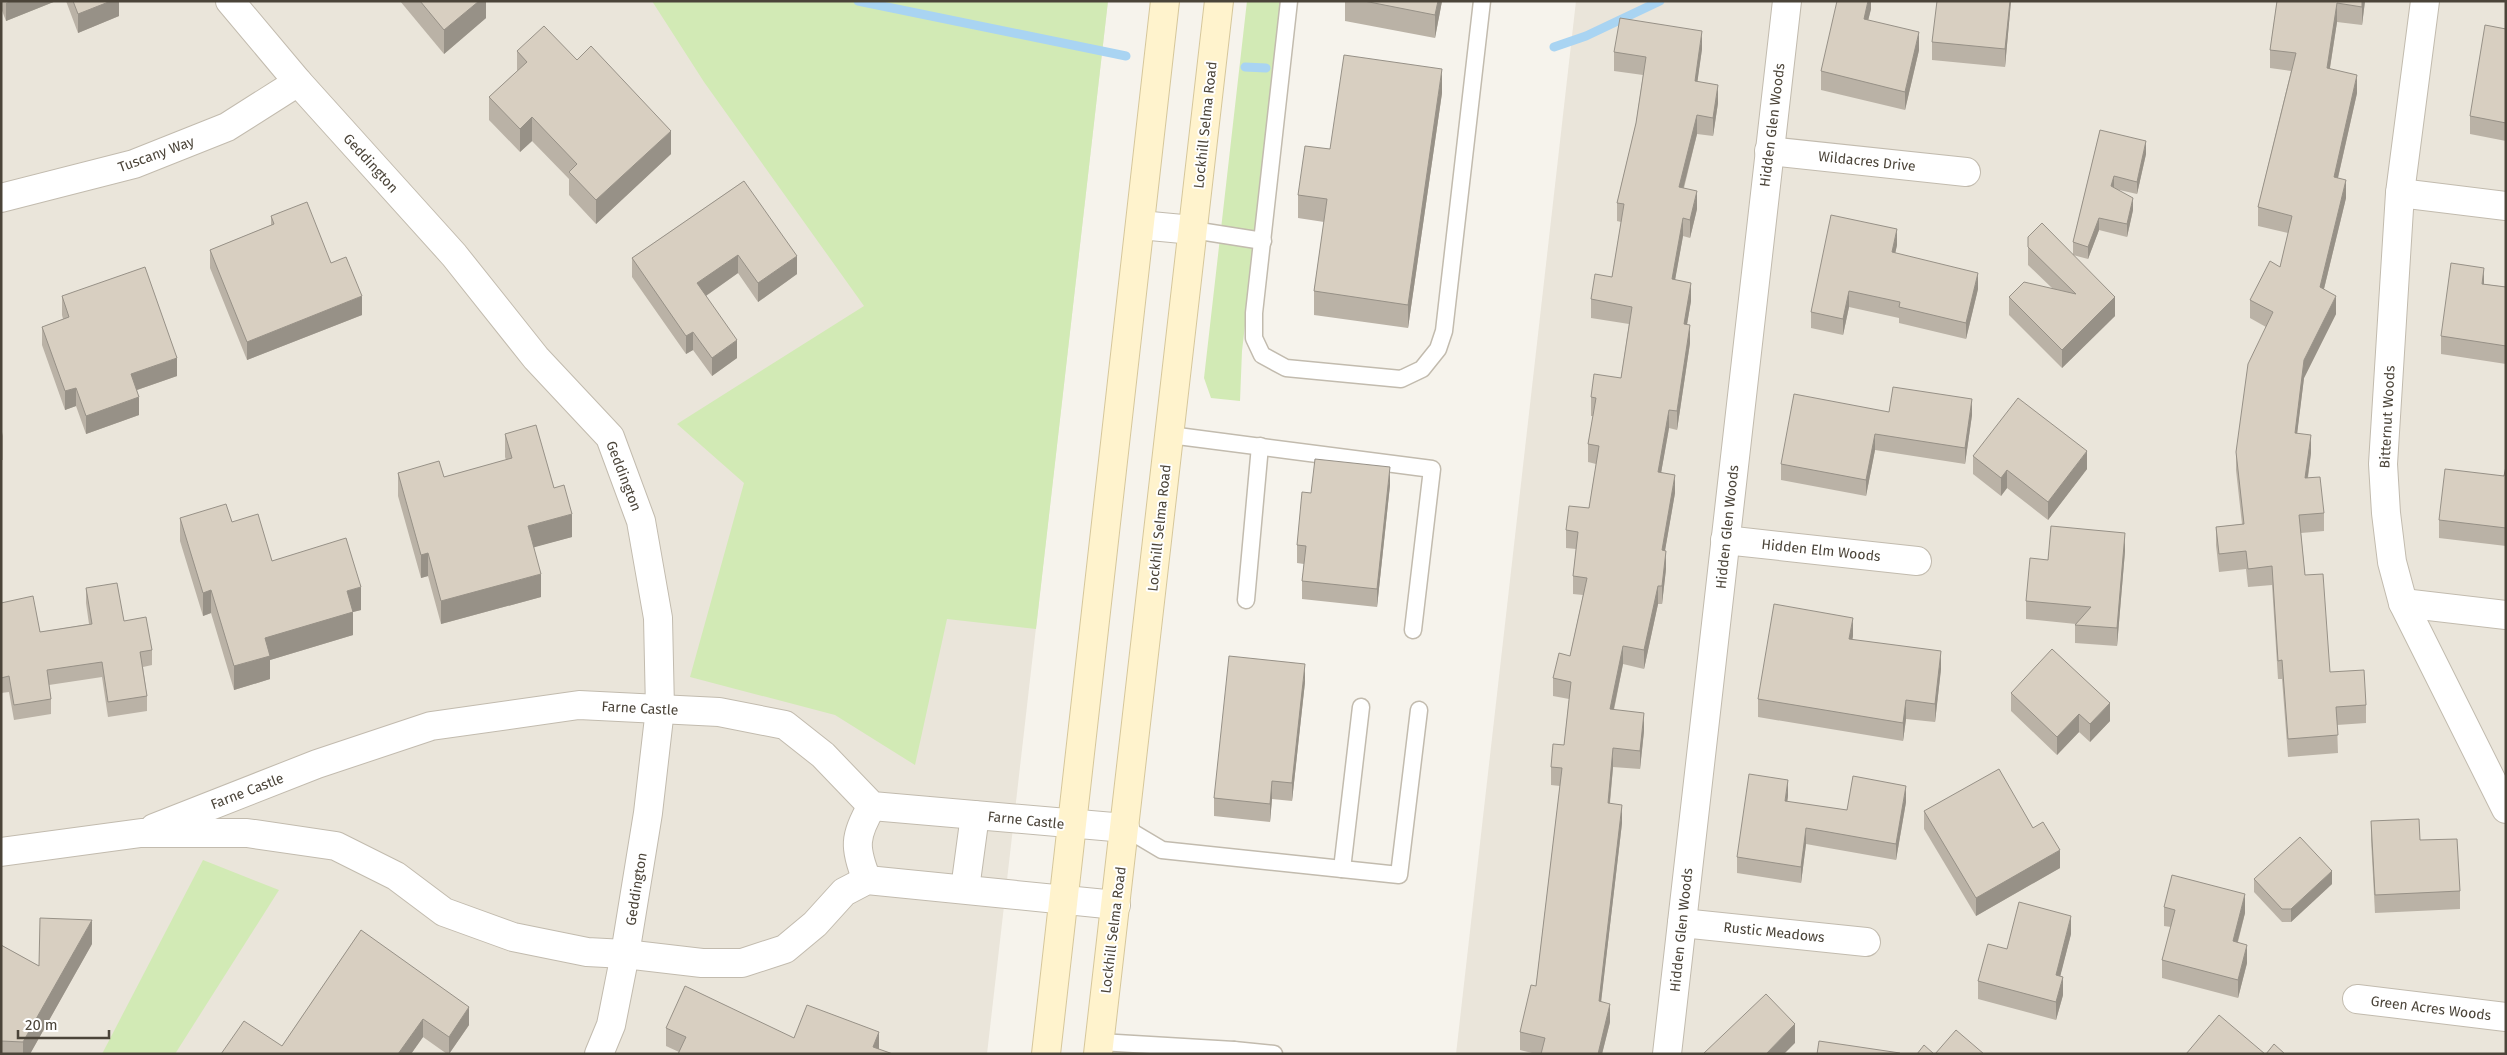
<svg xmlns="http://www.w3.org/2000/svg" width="2507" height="1055" viewBox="0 0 2507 1055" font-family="'Fira Sans',sans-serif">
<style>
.residential{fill:#eae5da}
.green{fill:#d2eab5}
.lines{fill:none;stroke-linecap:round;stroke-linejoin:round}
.stream{stroke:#a9d4f2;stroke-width:9}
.lane-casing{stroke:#c2bbae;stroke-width:19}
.street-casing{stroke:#c2bbae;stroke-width:30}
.secondary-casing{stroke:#d6c79b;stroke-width:30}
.lane{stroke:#fff;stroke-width:16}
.street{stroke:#fff;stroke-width:28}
.secondary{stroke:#fff3cd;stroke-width:28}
.wall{fill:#bab2a6}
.shaded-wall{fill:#979187}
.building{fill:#d8cfc1;stroke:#979187}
.labels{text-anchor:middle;stroke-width:4;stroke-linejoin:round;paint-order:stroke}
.street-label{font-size:14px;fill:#4b4439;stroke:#fff}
</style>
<rect width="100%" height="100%" fill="#f6f3ec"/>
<!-- residential -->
<g class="residential">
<polygon points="1,1 1108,1 987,1054 1,1054"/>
<polygon points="1576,1 2506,1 2506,1054 1456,1054"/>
</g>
<!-- green -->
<g class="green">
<polygon points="652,1 1108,1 1036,629 947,619 915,765 835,715 690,677 744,483 677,424 864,306 704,82"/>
<polygon points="1247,1 1283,1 1242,351 1240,401 1211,398 1204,378"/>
<polygon points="203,860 279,890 175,1054 102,1054"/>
</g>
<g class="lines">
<!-- stream -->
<g class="stream">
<polyline points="858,1 1126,56"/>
<polyline points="1554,47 1586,36 1660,1"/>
<polyline points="1245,67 1266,68"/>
</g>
<defs>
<g id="lane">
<polyline points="1289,1 1254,313 1254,338 1262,355 1286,368 1401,379 1422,369 1438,349 1444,331 1482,1"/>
<polyline points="1193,230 1263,241"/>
<polyline points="1170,435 1432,469 1413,630"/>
<polyline points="1246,600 1260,446"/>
<polyline points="1125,828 1162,850 1399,875 1419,710"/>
<polyline points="1342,869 1361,707"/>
<polyline points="1100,1042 1234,1050 1233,1054"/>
<polyline points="1234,1050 1274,1054"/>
</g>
<g id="street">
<polyline points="230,1 298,82 454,255 536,358 610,437 641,521 658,618 660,709 648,813 625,954 611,1025 599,1054"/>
<polyline points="2425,1 2400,193 2383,464 2386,513 2392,562 2403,603 2506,809"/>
<polyline points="1769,151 1966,172"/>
<polyline points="2400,193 2506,206"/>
<polyline points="1,198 134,164 227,127 298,82"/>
<polyline points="1140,225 1193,230"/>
<polyline points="1725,540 1917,561"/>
<polyline points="2403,603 2506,615"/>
<polyline points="154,828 317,764 431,726 579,705 719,712 785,725 823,755 872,806 1125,828"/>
<polyline points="1,852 141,833 247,833 336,846 396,876 444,912 513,937 587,952 625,954 702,963 742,963 785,949 815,924 844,892 867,880 1116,905"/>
<path d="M867,880C854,848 854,836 872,806"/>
<polyline points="965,889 975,815"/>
<polyline points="1682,923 1866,942"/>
<polyline points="2357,999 2506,1017"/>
<polyline points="1667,1054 1787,1"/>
</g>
<g id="secondary">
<polyline points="1046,1054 1165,1"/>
<polyline points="1098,1054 1219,1"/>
</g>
</defs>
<!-- lane casing -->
<use href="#lane" class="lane-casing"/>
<!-- street casing -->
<use href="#street" class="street-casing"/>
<!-- secondary casing -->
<use href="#secondary" class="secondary-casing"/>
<!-- lane -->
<use href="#lane" class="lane"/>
<!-- street -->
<use href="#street" class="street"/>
<!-- secondary -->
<use href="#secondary" class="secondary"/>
</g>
<!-- wall -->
<g class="wall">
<polygon points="1,1 56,1 6,21 1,8"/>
<polygon points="66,1 119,1 119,16 78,33"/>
<polygon points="400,1 486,1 486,18 444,54"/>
<polygon points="1345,1 1442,1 1435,38 1345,21"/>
<polygon points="1871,1 1871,9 1868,20 1919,50 1905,110 1821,90 1821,71"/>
<polygon points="2011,1 2005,67 1932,60 1932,42"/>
<polygon points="2277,1 2365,1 2362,25 2337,22 2330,68 2357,93 2338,178 2346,198 2324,289 2336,314 2304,378 2297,433 2311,453 2308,478 2324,513 2324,531 2301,533 2305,575 2330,672 2366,705 2366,723 2337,725 2338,753 2288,757 2282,679 2278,679 2272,585 2248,587 2246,569 2219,572 2216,545 2216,527 2242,524 2236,470 2236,452 2266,327 2250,318 2250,300 2280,267 2288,233 2258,226 2258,207 2291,71 2270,68 2270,50"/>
<polygon points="2506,29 2506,141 2470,134 2470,116"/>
<polygon points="1702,49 1697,82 1718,103 1713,136 1697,134 1684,188 1697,209 1690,238 1683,236 1675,279 1691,301 1687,324 1690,343 1677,430 1669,428 1661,473 1675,493 1665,550 1666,569 1662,604 1658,604 1644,669 1623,664 1614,710 1644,731 1640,769 1613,767 1610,803 1622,823 1601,1002 1610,1022 1602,1054 1536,1054 1520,1050 1520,1032 1536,986 1560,786 1551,785 1551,767 1564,745 1569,699 1553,696 1553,678 1570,656 1583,595 1573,594 1573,576 1576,549 1566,548 1566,530 1589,508 1596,464 1588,462 1588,444 1593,416 1591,416 1591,397 1621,378 1629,324 1591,318 1591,299 1612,277 1621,222 1617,221 1617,203 1636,123 1643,75 1614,71 1614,52"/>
<polygon points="517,51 577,60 671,154 596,224 569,195 569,179 532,141 520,152 489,120 489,97 517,71"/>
<polygon points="1442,93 1408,328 1314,315 1314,291 1324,222 1298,218 1298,195"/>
<polygon points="2100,130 2146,154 2137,194 2115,189 2133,210 2127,237 2099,230 2088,259 2073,255 2115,316 2062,368 2009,315 2009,297 2052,288 2028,265 2028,237 2073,255 2073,242"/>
<polygon points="744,181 797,274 758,302 738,273 706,296 737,358 712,376 693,350 686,354 632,277 632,258"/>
<polygon points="271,216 362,315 247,360 210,268 210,250 271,225"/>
<polygon points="1897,245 1895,253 1978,289 1966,339 1899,323 1899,318 1849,307 1843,335 1811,328 1811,312"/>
<polygon points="2484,284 2506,287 2506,364 2441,354 2441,336"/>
<polygon points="62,296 177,376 137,390 139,415 86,434 76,406 65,410 42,345 42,327 63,319 62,315"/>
<polygon points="1889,412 1972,415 1965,464 1875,450 1866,496 1781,480 1781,464"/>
<polygon points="1,428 3,436 3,460 1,460"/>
<polygon points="505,434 554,488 572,537 533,547 541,597 441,624 428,576 421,578 398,496 398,473 444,477 506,460 505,457"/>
<polygon points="1973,456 2087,469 2048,520 2007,488 2001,496 1973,474"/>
<polygon points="2506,466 2506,546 2439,538 2439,520 2504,476"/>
<polygon points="1390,485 1377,607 1302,599 1302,581 1304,564 1297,563 1297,545 1311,493"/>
<polygon points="180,518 272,561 361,610 353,612 353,635 270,660 270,679 234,690 211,613 203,616 180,541"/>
<polygon points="2125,551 2117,646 2075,643 2075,625 2076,624 2026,619 2026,601"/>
<polygon points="86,588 124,621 152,650 152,665 143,667 147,696 147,711 108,717 102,677 49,685 51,699 51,714 14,720 9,692 1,693 1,603 40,632 89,624 86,603"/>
<polygon points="1853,636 1852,640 1941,669 1935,722 1906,719 1903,741 1758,717 1758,699"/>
<polygon points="1305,682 1292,801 1272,799 1270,822 1214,816 1214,798"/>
<polygon points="2011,693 2110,721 2090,742 2079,732 2057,755 2011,711"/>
<polygon points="1788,796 1787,802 1847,810 1906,802 1896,860 1806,844 1801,883 1737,873 1737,857"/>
<polygon points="1924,811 2033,828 2060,868 1976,916 1924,829"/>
<polygon points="2371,821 2420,840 2460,891 2460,909 2375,913 2371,840"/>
<polygon points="2254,879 2332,884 2291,922 2282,922 2254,892"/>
<polygon points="2164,907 2245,913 2238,942 2247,963 2238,998 2162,978 2162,960 2171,927 2164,926"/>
<polygon points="361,930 469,1025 449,1054 447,1054 423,1037 411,1054 221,1054 282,1046"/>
<polygon points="2071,934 2060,976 2063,995 2056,1020 1978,999 1978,981 2007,949"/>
<polygon points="92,944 30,1054 1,1054 1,945 39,966"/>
<polygon points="666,1028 794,1038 879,1049 679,1052 666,1046"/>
</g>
<!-- shaded-wall -->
<g class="shaded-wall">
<polygon points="10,1 56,1 6,21 6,3"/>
<polygon points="111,1 119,1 119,16 78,33 78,14"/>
<polygon points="479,1 486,1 486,18 444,54 444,30"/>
<polygon points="1438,1 1442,1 1435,38 1435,15"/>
<polygon points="1868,1 1871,1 1871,9 1864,37 1864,19"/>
<polygon points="2010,1 2011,1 2005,67 2005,49"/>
<polygon points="2362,1 2365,1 2362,25"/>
<polygon points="2337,3 2337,22 2327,86 2327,68"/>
<polygon points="1702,31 1702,49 1695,99 1695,81"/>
<polygon points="1919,32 1919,50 1905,110 1905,92"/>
<polygon points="1442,69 1442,93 1408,328 1408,305"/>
<polygon points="2357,75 2357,93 2334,195 2334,177"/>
<polygon points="1718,85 1718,103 1713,136 1713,118"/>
<polygon points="1697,115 1697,134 1679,205 1679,187"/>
<polygon points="532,117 532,141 520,152 520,129"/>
<polygon points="671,131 671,154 596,224 596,200"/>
<polygon points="2146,141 2146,154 2137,194 2137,182"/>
<polygon points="2114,176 2114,188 2111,186"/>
<polygon points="2346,180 2346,198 2320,305 2320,287"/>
<polygon points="1697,191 1697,209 1690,238 1690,220"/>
<polygon points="2133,198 2133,210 2127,237 2127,224"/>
<polygon points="1683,218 1683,236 1672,297 1672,279"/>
<polygon points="2099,218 2099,230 2088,259 2088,247"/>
<polygon points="1897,229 1897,245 1892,268 1892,252"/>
<polygon points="738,255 738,273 697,302 697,283"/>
<polygon points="797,256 797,274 758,302 758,283"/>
<polygon points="2484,268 2484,286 2482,284"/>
<polygon points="1978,273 1978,289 1966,339 1966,323"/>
<polygon points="1691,283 1691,301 1684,342 1684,324"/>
<polygon points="1849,291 1849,307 1843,335 1843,319"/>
<polygon points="362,296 362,315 247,360 247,342"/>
<polygon points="2336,296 2336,314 2304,378 2295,451 2295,433 2304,360"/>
<polygon points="2115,297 2115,316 2062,368 2062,350"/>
<polygon points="1690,325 1690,343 1677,430 1677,411"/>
<polygon points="693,332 693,350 686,354 686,336"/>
<polygon points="737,340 737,358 712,376 712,358"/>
<polygon points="177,358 177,376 131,392 131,374"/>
<polygon points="76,388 76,406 65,410 65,391"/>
<polygon points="139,397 139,415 86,434 86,416"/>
<polygon points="1972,399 1972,415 1965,464 1965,448"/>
<polygon points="1669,410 1669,428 1658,490 1658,472"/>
<polygon points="1875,434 1875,450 1866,496 1866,480"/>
<polygon points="2311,435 2311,453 2305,496 2305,478"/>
<polygon points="2087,451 2087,469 2048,520 2048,502"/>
<polygon points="1390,467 1390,485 1377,607 1377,589"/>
<polygon points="2007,470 2007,488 2001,496 2001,478"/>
<polygon points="1675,475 1675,493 1662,568 1662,550"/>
<polygon points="572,514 572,537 528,549 528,526"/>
<polygon points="2125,533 2125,551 2117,646 2117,628"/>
<polygon points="1666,551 1666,569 1662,604 1662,586"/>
<polygon points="428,553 428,576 421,578 421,555"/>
<polygon points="541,574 541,597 441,624 441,601"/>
<polygon points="1658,586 1658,604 1644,669 1644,650"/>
<polygon points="361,587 361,610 353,612 353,635 270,660 270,679 234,690 234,666 265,638 347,591"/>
<polygon points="211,590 211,613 203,616 203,593"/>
<polygon points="1853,618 1853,636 1849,658 1849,639"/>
<polygon points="1623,646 1623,664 1610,727 1610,709"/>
<polygon points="1941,651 1941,669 1935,722 1935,704"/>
<polygon points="1305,664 1305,682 1292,801 1292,783"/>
<polygon points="1906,700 1906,719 1903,741 1903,723"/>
<polygon points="2110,703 2110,721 2090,742 2090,724"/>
<polygon points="1644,713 1644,731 1640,769 1640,751"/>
<polygon points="2079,714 2079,732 2057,755 2057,737"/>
<polygon points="1613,748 1613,767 1608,821 1608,803"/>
<polygon points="1788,780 1788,796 1785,817 1785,801"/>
<polygon points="1272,781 1272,799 1270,822 1270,804"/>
<polygon points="1906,786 1906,802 1896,860 1896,844"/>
<polygon points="1622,805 1622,823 1599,1019 1599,1001"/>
<polygon points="1806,828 1806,844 1801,883 1801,867"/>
<polygon points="2060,850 2060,868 1976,916 1976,898"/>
<polygon points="2332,871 2332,884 2291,922 2291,909"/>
<polygon points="2245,894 2245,913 2233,959 2233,941"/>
<polygon points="2071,916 2071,934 2056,993 2056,975"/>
<polygon points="92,920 92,944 30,1054 23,1054 23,1042"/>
<polygon points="2247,945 2247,963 2238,998 2238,980"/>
<polygon points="2063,977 2063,995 2056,1020 2056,1002"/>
<polygon points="1610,1004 1610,1022 1602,1054 1598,1054"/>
<polygon points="469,1007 469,1025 449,1054 449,1037"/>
<polygon points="423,1019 423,1037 411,1054 398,1054"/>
<polygon points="1795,1024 1795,1043 1784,1054 1766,1054"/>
<polygon points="879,1032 879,1050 873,1047"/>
</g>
<!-- building -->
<g class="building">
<polygon points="73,1 111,1 78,14"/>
<polygon points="420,1 479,1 444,30"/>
<polygon points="1364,1 1438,1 1435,15"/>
<polygon points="1837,1 1868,1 1864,19 1919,32 1905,92 1821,71"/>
<polygon points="1937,1 2010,1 2005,49 1932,42"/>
<polygon points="2277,1 2362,1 2362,7 2337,3 2327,68 2357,75 2334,177 2346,180 2320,287 2336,296 2304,360 2295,433 2311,435 2305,478 2320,477 2324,513 2299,515 2305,575 2323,574 2330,672 2364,670 2366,705 2336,707 2338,735 2288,739 2282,660 2278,661 2272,566 2248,569 2246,551 2219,554 2216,527 2244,524 2236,452 2248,364 2273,312 2250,300 2270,261 2280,267 2292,216 2258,207 2296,53 2270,50"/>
<polygon points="1620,18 1702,31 1695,81 1718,85 1713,118 1697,115 1679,187 1697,191 1690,220 1683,218 1672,279 1691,283 1684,324 1690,325 1677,411 1669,410 1658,472 1675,475 1662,550 1666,551 1662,586 1658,586 1644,650 1623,646 1610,709 1644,713 1640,751 1613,748 1608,803 1622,805 1599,1001 1610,1004 1598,1054 1541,1054 1545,1038 1520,1032 1531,985 1536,986 1562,768 1551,767 1553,744 1564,745 1571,682 1553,678 1559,653 1570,656 1587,578 1573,576 1578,532 1566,530 1569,506 1589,508 1599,446 1588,444 1596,398 1591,397 1594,374 1621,378 1632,307 1591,299 1595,274 1612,277 1624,204 1617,203 1636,123 1646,57 1614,52"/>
<polygon points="2485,25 2506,29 2506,123 2470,116"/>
<polygon points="544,26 577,60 591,46 671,131 596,200 569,172 577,164 532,117 520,129 489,97 527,62 517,51"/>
<polygon points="1344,55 1442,69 1408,305 1314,291 1327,199 1298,195 1305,146 1330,149"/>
<polygon points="2100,130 2146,141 2137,182 2114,176 2111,186 2133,198 2127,224 2099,218 2088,247 2073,242"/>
<polygon points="744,181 797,256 758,283 738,255 697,283 737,340 712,358 693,332 686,336 632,258"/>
<polygon points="307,202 331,263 346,257 362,296 247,342 210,250 274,224 271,216"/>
<polygon points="1831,215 1897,229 1892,252 1978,273 1966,323 1899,307 1900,302 1849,291 1843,319 1811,312"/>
<polygon points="2042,223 2115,297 2062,350 2009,297 2024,282 2076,294 2028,247 2028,237"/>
<polygon points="2451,263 2484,268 2482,284 2506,287 2506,346 2441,336"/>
<polygon points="145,267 177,358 131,374 139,397 86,416 76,388 65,391 42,327 69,317 62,296"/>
<polygon points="1893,387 1972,399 1965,448 1875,434 1866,480 1781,464 1794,394 1889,412"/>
<polygon points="2018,398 2087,451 2048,502 2007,470 2001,478 1973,456"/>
<polygon points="536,425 554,488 564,485 572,514 528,526 541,574 441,601 428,553 421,555 398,473 439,461 444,477 512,458 505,434"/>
<polygon points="1315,459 1390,467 1377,589 1302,581 1306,546 1297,545 1302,492 1311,493"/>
<polygon points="2506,466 2506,528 2439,520 2445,469 2504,476"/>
<polygon points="226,504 232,522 258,514 272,561 346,538 361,587 347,591 353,612 265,638 270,656 234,666 211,590 203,593 180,518"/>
<polygon points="2051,526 2125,533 2117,628 2075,625 2091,607 2026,601 2030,558 2048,560"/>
<polygon points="117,583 124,621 146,617 152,650 140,652 147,696 108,702 102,662 47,670 51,699 14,705 9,676 1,678 1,603 33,596 40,632 92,624 86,588"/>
<polygon points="1774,604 1853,618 1849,639 1941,651 1935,704 1906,700 1903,723 1758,699"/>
<polygon points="2052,649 2110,703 2090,724 2079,714 2057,737 2011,693"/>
<polygon points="1229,656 1305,664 1292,783 1272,781 1270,804 1214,798"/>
<polygon points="1999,769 2033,828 2043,822 2060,850 1976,898 1924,811"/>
<polygon points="1749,774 1788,780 1785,801 1847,810 1853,776 1906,786 1896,844 1806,828 1801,867 1737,857"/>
<polygon points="2419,819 2420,840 2457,839 2460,891 2375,895 2371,821"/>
<polygon points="2300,837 2332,871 2291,909 2282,909 2254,879"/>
<polygon points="2172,875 2245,894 2233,941 2247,945 2238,980 2162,960 2175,910 2164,907"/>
<polygon points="2019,902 2071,916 2056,975 2063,977 2056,1002 1978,981 1988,944 2007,949"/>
<polygon points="40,918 92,920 23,1042 1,1041 1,945 39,966"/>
<polygon points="361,930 469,1007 449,1037 423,1019 398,1054 221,1054 244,1021 282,1046"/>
<polygon points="685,986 794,1038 807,1005 879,1032 873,1047 893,1054 678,1054 686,1037 666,1028"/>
<polygon points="1766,994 1795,1024 1766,1054 1703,1054"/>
<polygon points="2219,1015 2265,1054 2186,1054"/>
<polygon points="1956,1030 1984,1054 1935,1054"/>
<polygon points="1819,1041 1900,1053 1900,1054 1817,1054"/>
<polygon points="2274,1044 2285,1054 2266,1054"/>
<polygon points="1924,1045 1934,1054 1917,1054"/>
</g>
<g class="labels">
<!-- street labels -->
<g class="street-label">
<text transform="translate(1205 125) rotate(-84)" y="5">Lockhill Selma Road</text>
<text transform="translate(1772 125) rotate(-83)" y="5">Hidden Glen Woods</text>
<text transform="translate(156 154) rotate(-20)" y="5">Tuscany Way</text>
<text transform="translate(1867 161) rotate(6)" y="5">Wildacres Drive</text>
<text transform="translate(371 163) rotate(48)" y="5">Geddington</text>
<text transform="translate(2387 417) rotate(-87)" y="5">Bitternut Woods</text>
<text transform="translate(624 476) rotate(69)" y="5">Geddington</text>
<text transform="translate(1727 527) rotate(-84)" y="5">Hidden Glen Woods</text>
<text transform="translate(1159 528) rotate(-84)" y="5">Lockhill Selma Road</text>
<text transform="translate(1821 550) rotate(6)" y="5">Hidden Elm Woods</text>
<text transform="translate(640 708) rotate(3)" y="5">Farne Castle</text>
<text transform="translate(247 791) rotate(-21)" y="5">Farne Castle</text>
<text transform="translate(1026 820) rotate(6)" y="5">Farne Castle</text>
<text transform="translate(636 889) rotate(-81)" y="5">Geddington</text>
<text transform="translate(1113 930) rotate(-83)" y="5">Lockhill Selma Road</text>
<text transform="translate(1681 930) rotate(-84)" y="5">Hidden Glen Woods</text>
<text transform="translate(1774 932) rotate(6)" y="5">Rustic Meadows</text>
<text transform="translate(2431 1008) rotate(7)" y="5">Green Acres Woods</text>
</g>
</g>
<!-- border -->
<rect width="2507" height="1055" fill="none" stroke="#4b4439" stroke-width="5"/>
<!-- scale -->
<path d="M18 1030v8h91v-8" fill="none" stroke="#4b4439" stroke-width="2.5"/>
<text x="25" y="1030" font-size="15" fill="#4b4439" stroke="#ffffff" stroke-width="4" paint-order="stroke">20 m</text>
</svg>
